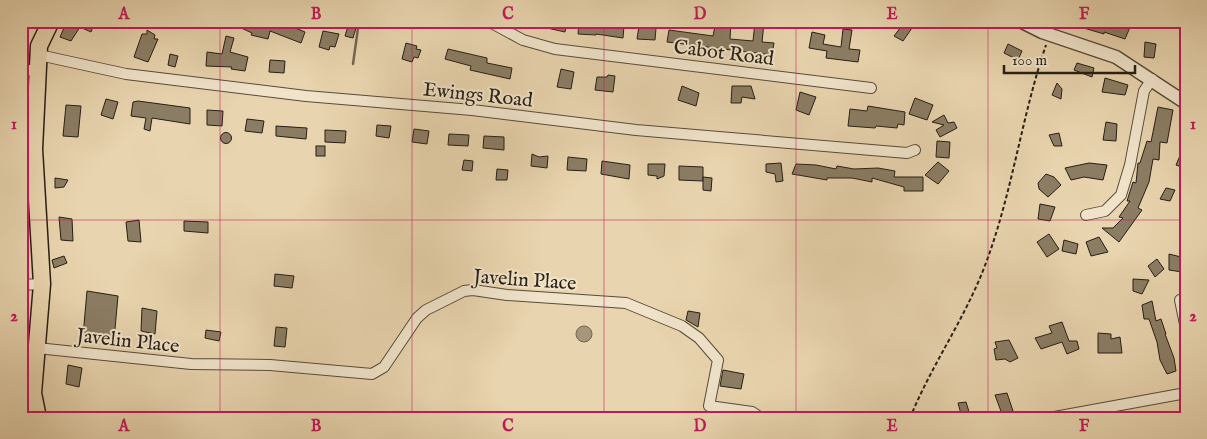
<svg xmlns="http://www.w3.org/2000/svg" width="1207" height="439" viewBox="0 0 1207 439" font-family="'IM FELL English',serif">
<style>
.water{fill:#a6967a;stroke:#736651}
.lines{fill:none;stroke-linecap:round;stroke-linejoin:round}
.stream{stroke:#736651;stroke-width:2.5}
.building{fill:#8b7d64;stroke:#271f14}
.service-casing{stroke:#574c3a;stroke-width:8}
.minor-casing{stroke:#574c3a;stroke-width:12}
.tertiary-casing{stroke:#574c3a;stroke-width:15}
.primary-casing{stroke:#271f14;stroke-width:19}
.path{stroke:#271f14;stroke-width:2;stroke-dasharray:4 2.5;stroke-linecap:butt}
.service{stroke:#f0e3ca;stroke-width:5}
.minor{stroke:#f0e3ca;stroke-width:10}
.tertiary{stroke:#f0e3ca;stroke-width:12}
.primary{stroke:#e8d4ae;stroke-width:16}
.grid{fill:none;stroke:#c2185b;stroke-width:1;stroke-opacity:0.55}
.labels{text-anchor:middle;stroke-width:4;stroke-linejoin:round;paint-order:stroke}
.street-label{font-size:20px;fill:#271f14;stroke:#f0e3ca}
.neatline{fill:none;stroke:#c2185b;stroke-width:2}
.grid-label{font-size:16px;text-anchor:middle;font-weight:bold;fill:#c2185b}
</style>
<rect width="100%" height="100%" fill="#e8d4ae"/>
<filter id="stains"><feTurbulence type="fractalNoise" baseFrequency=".004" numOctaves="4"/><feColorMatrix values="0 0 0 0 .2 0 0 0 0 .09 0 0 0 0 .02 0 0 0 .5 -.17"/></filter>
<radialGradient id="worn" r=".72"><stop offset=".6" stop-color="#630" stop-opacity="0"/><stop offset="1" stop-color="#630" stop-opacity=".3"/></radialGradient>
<!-- water -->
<circle class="water" cx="584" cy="334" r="8"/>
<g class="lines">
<!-- stream -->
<polyline class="stream" points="353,64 359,21"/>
</g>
<!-- building -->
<g class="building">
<polygon points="67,21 95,21 91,32 80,27 71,41 60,37"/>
<polygon points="239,21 278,21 305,32 301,43 270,31 268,39 251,35 252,33 239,27"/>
<polygon points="548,21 567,21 565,32 547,28"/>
<polygon points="716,21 731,21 730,39 753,41 755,22 764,23 762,42 774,43 772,55 667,42 669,30 713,36"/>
<polygon points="1067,21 1100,21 1116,27 1120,26 1121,21 1131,25 1125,39 1104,32 1104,34 1067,23"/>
<polygon points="579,22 624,26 623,38 596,34 596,35 578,34"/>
<polygon points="904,23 912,28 903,41 894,36"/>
<polygon points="348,26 356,28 353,38 345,36"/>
<polygon points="639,26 656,28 655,40 637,39"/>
<polygon points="843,29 852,30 849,49 860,50 858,62 826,58 827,51 809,48 812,32 825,35 823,44 841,47"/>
<polygon points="147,30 155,35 154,39 158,39 148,62 134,57 142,34 147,34"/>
<polygon points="323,31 339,34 335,47 330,46 329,50 319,47"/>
<polygon points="226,36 234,38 230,52 248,57 245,71 231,69 232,67 206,66 207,52 222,54"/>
<polygon points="1145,42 1156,44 1154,58 1144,57"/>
<polygon points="406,43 417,46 416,49 421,50 418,58 414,57 412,62 402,59"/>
<polygon points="1008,44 1022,51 1018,60 1004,53"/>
<polygon points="448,49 487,58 487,63 512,68 510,79 470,70 471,66 445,59"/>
<polygon points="170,54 178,56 175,67 168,65"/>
<polygon points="270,60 285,61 284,73 269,72"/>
<polygon points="1077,63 1094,68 1092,77 1074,70"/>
<polygon points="561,69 574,72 571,89 557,87"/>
<polygon points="608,75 615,76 613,92 595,90 597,77 607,77"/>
<polygon points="1105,78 1128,85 1125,95 1102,92"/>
<polygon points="1057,83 1062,89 1061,99 1052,95"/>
<polygon points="682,86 699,93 696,106 678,100"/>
<polygon points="732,86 751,86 755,99 742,97 741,103 731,103"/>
<polygon points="800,92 816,97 809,115 796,110"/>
<polygon points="915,98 933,105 927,120 909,114"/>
<polygon points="106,99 118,102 113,119 101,115"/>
<polygon points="138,101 190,108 190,124 152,118 150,131 144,129 146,118 131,116 133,102"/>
<polygon points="66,105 81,106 78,137 63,136"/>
<polygon points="868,106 905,112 904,125 898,124 897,128 876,126 875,128 848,126 850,109 867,111"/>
<polygon points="1158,107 1173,110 1167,143 1160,142 1159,160 1153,159 1149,182 1138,208 1142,210 1119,242 1102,228 1113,228 1123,218 1119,217 1130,201 1127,201 1133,182 1136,183 1138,163 1140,163 1147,141 1151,142"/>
<polygon points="207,110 223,111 222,126 207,125"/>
<polygon points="944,115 948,123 954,122 957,128 940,137 936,130 944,125 932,122"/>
<polygon points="247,119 264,121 262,133 245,131"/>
<polygon points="1106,122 1117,124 1116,141 1103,140"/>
<polygon points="377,125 391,126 389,138 376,136"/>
<polygon points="276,126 307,128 306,139 276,136"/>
<polygon points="414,129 429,131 427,144 412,142"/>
<polygon points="325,130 346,131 345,143 325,142"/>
<circle cx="226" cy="138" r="5.5"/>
<polygon points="1059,133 1062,146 1054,146 1049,135"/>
<polygon points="449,134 469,135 468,146 448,145"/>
<polygon points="484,136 504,137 504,150 483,148"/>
<polygon points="937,141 950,142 949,158 936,157"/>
<polygon points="1186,142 1186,169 1176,165"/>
<rect x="316" y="146" width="9" height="10"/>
<polygon points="532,154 539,157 548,156 547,168 531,166"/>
<polygon points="568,157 587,159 586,171 567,170"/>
<polygon points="464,160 473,161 472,171 462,170"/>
<polygon points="602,161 630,165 629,179 601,174"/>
<polygon points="938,162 949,171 938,184 925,175"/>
<polygon points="781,163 783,181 776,182 775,174 766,172 766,164"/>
<polygon points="1089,163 1107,165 1103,180 1084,177 1071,180 1065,168"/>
<polygon points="648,164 665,164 664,176 657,179 657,176 648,175"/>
<polygon points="796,164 816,165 836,169 837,166 854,169 878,168 895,171 894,177 923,177 923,191 904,191 904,187 872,178 872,182 852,178 827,178 827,180 792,174"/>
<polygon points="679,166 703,167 703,181 679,180"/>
<polygon points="497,169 508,170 507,180 496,180"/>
<polygon points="1046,174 1054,177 1061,185 1048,197 1039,189 1038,183"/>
<polygon points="703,177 712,178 711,191 703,190"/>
<polygon points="55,178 68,180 64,187 55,188"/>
<polygon points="1166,188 1175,190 1170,201 1160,199"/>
<polygon points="1040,204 1055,207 1050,221 1038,219"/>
<polygon points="59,217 72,219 73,241 61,240"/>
<polygon points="139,220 141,242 128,241 126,222"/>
<polygon points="184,221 208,222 208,233 184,231"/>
<polygon points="1049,234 1059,249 1047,257 1037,242"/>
<polygon points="1099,237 1108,252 1091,256 1086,242"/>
<polygon points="1064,240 1078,244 1076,254 1062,251"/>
<polygon points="1169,254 1181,257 1182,272 1169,270"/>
<polygon points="64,256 67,263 54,268 52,260"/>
<polygon points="1157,259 1164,269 1155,277 1148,266"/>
<polygon points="275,274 294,276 292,288 274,286"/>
<polygon points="1133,279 1149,280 1142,294 1133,291"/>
<polygon points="87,291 118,296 114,340 83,336"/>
<polygon points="1152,301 1156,321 1161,319 1166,334 1165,334 1174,358 1176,371 1167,374 1160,360 1157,342 1149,319 1144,319 1142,305"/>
<polygon points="142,308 157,311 155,334 141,331"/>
<polygon points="688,311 700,313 698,327 686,320"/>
<polygon points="1062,322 1069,341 1077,341 1079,349 1067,354 1062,342 1041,349 1035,338 1052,333 1049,326"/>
<polygon points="276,327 287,328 285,347 274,346"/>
<polygon points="206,330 221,332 219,341 205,338"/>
<polygon points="1098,333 1111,334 1111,339 1120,337 1122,353 1098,353"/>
<polygon points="1009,340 1018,358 1010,362 1005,359 996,360 994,349 997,348 995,342"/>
<polygon points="68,365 82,368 79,387 66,384"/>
<polygon points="723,370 744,374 741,389 720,386"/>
<polygon points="1007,393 1013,411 1002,414 995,395"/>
<polygon points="966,402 970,415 961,414 958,403"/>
</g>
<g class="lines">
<defs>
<polyline id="service" points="21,379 32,377"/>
<g id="minor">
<polyline points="488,21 523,40 555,49 871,88"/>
<polyline points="39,55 126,74 306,96 472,110 636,130 907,153 915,150"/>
<polyline points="21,71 40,69"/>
<polyline points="21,149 34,149"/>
<polyline points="1086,215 1105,211 1121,195 1130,165 1144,91 1152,79"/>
<polyline points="21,285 42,284"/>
<polyline points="1180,300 1186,329"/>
<polyline points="37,348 191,364 270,365 372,374 384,367 417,318 426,310 464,291 473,290 507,295 626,303 682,326 699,338 718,360 709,406 752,412 761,418"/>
<polyline points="1049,418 1186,393"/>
</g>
<polyline id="tertiary" points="1020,21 1042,32 1116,57 1186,103"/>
<polyline id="primary" points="38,418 33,393 42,284 34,149 39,46 51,21"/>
</defs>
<!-- service casing -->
<use href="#service" class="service-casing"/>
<!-- minor casing -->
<use href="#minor" class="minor-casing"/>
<!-- tertiary casing -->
<use href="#tertiary" class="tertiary-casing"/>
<!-- primary casing -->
<use href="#primary" class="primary-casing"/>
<!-- path -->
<path class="path" d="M910,418C931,366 964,320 984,268C1012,196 1021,118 1046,45"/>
<!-- service -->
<use href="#service" class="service"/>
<!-- minor -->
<use href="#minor" class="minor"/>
<!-- tertiary -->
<use href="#tertiary" class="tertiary"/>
<!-- primary -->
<use href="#primary" class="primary"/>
</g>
<!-- grid -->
<path class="grid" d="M220,21V418M412,21V418M604,21V418M796,21V418M988,21V418M21,220H1186"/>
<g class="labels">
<!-- street labels -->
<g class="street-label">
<text transform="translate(724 52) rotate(7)" y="7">Cabot Road</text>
<text transform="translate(478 94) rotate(6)" y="7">Ewings Road</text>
<text transform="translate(525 279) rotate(4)" y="7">Javelin Place</text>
<text transform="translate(128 340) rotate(6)" y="7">Javelin Place</text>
</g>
</g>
<!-- margin -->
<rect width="1207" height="439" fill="none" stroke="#e8d4ae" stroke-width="55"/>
<!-- scale -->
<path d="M1004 65v8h131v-8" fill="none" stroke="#271f14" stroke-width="2.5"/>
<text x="1012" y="65" font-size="15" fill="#271f14" stroke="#f0e3ca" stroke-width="4" paint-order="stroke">100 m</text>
<rect x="28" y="28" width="1152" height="384" class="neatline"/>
<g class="grid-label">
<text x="124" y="19">A</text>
<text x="316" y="19">B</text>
<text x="508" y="19">C</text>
<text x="700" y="19">D</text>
<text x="892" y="19">E</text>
<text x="1084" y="19">F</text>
<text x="14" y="129">1</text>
<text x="1193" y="129">1</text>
<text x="14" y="321">2</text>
<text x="1193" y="321">2</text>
<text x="124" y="431">A</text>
<text x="316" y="431">B</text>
<text x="508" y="431">C</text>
<text x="700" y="431">D</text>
<text x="892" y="431">E</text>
<text x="1084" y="431">F</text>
</g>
<rect width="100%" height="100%" filter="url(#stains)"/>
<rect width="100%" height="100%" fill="url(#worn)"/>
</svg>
